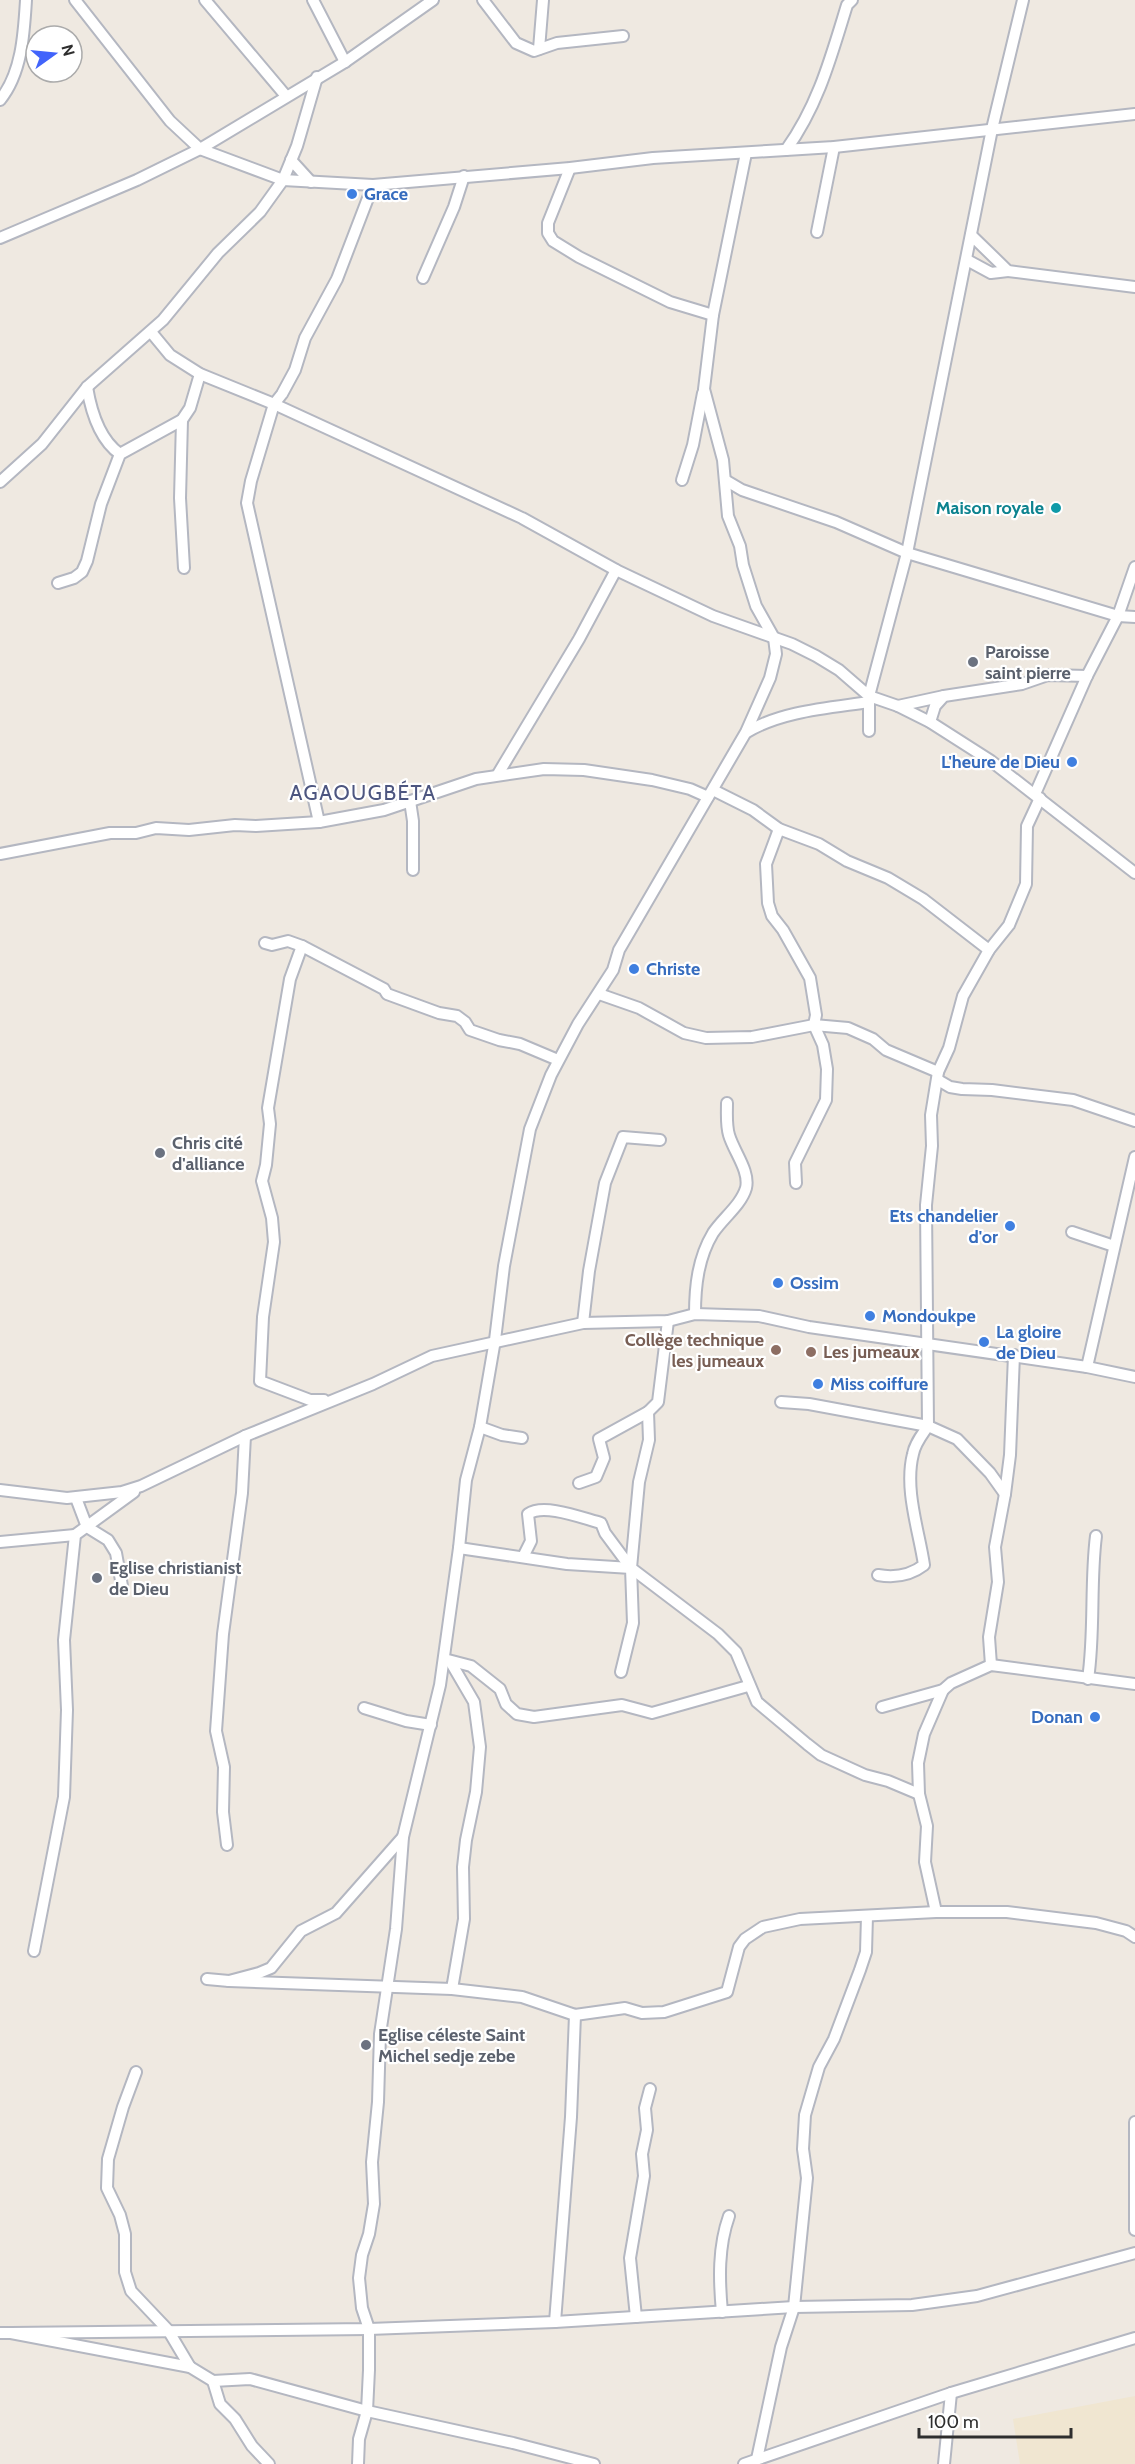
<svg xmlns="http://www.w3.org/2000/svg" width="1135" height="2464" viewBox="0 0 1135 2464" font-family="Cabin,sans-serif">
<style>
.education{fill:#f0e6d1}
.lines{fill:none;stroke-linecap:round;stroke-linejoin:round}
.minor-casing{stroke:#b4b7c1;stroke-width:14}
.minor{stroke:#fff;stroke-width:10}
.shop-dot{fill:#3f7fe0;stroke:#fff;stroke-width:2}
.culture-dot{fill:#0f9aa8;stroke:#fff;stroke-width:2}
.worship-dot{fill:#6b7280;stroke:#fff;stroke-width:2}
.education-dot{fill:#8d6e63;stroke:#fff;stroke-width:2}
.labels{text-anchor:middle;stroke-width:4.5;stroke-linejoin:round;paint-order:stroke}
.shop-label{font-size:18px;font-weight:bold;fill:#366cbe;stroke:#fff;text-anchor:start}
.culture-label{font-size:18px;font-weight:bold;fill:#0d838f;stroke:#fff;text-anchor:end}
.worship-label{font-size:18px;font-weight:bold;fill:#5b616d;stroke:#fff;text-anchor:start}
.education-label{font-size:18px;font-weight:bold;fill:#785e54;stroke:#fff;text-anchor:end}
.quarter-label{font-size:21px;letter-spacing:1.5px;fill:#4d5680;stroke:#fff}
</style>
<rect width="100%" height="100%" fill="#efe9e1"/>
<!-- education -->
<polygon class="education" points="1135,2396 1135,2464 1020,2464 1013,2419"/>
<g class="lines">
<defs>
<g id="minor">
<polyline points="75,0 170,121 200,149 283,180 373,185 570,168 653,158 834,147 1135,114"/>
<polyline points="205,0 286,96"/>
<polyline points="313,0 345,62"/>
<polyline points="483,0 516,43 534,51 557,43 623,36"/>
<polyline points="539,49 543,0"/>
<path d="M0,100C22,73 24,33 26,0"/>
<path d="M786,150C818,106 831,57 847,5L852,0"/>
<polyline points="291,160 311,182"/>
<polyline points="570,168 548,223 548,233 553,241 579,257 670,302 713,315"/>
<polyline points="817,232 834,147"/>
<polyline points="971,235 1008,271 1135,287"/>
<polyline points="0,238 137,180 200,149 345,62 433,0"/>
<polyline points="967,260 991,273 1008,271"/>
<polyline points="423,278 454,207 464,176"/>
<polyline points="151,332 170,355 200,374 274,404 522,518 616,570 713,616 792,644 816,656 839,670 869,696 898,706 930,722 991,761 1135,873"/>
<path d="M87,387C91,411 100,440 120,454"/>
<polyline points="182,420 180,498 184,568"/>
<polyline points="682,480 693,445 703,393"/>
<polyline points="725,480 742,490 836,522 907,553 1118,616 1135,617"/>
<polyline points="0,482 42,444 87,387 163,320 218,253 260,212 283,180 297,146 317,77"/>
<polyline points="58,583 74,578 82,572 87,561 101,504 120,454 182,420 190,408 200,374"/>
<polyline points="898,706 944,696"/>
<polyline points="930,722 935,706 944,696 1022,684 1048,675 1087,676"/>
<polyline points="869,731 869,696 907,553 992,129 1023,0"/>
<path d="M747,732C782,711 829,708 869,702"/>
<polyline points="498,774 579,639 616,570"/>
<polyline points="713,790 753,810 779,829 819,844 847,861 888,878 923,899 989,950"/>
<polyline points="1035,794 1087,676 1118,616 1135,567"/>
<polyline points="410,801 413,821 413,870"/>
<polyline points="319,822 247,503 251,481 274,404 282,394 295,370 305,338 337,279 373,185"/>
<polyline points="779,829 766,864 768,903 772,916 783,930 810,978 816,1015 814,1025 823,1045 827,1069 826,1100 795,1163 796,1183"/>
<polyline points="0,854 110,833 136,833 156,828 189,830 235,825 256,826 319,822 384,810 476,779 544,769 584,770 652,780 690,789 708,797"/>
<polyline points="265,943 272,945 288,941 302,946 384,989 387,994 439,1013 457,1016 465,1022 470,1030 499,1040 520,1044 558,1060"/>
<polyline points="302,946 290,979 268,1108 270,1124 266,1165 262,1181 272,1218 274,1242 263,1317 260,1381 310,1400 324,1400"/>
<polyline points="599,994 639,1008 684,1033 706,1038 752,1037 814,1025 848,1028 873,1039 886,1050 938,1072 949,1048 963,996 989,950 1009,925 1026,884 1027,826 1040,798"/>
<polyline points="938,1080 950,1087 962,1089 992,1090 1073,1100 1135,1121"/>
<polyline points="1072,1232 1114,1246"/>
<path d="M695,1314C695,1286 698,1258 713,1233C723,1218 741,1205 746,1188C750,1171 734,1152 729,1135C726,1125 727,1114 727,1103"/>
<polyline points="668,1321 658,1402 648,1412 649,1440 639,1482 631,1568 718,1634 736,1652 757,1702 807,1744 821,1755 865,1775 888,1781 919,1794"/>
<polyline points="583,1323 589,1271 605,1183 623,1137 660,1140"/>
<polyline points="1087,1367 1135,1157"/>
<polyline points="781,1402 809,1404 928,1426 957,1439 990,1473 1005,1494"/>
<polyline points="480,1427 502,1435 522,1438"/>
<polyline points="579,1483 596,1477 604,1458 599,1439 648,1412"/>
<polyline points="0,1490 67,1498 122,1492 141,1486 245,1436 373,1384 432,1356 583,1323 668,1321 695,1314 759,1316 809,1327 1087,1367 1135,1377"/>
<polyline points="76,1498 87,1527 108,1540 116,1553 122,1586"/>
<polyline points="0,1542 75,1535"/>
<polyline points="459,1548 567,1564 631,1568 633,1623 621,1672"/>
<path d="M523,1557L531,1541L528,1514C544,1503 582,1518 601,1523L605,1533L631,1568"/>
<path d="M878,1575C895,1578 911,1575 924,1565C919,1531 904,1489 913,1454C915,1443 922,1435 928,1426L926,1205L932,1146L931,1115L938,1072"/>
<polyline points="448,1660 471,1666 500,1689 506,1704 517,1714 534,1717 622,1705 652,1713 748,1686"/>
<polyline points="991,1665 989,1637 998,1582 995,1547 1005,1494 1010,1455 1014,1355"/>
<path d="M1088,1679C1095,1632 1090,1583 1096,1536"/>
<polyline points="882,1707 943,1690 951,1683 991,1665 1135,1684"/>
<polyline points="364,1708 406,1721 431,1725"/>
<polyline points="227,1845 223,1812 224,1767 216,1731 223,1634 242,1493 245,1436"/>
<polyline points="936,1912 925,1862 927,1826 919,1794 918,1763 924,1734 943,1690"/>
<polyline points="34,1951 64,1797 67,1710 64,1640 75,1535 134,1492"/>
<polyline points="207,1979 229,1981 259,1973 271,1968 301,1931 336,1913 403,1837"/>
<polyline points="229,1981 452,1989 464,1919 463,1867 466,1840 476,1792 480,1747 474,1702 450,1661"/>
<polyline points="452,1989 522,1997 575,2015 625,2008 642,2013 664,2012 727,1992 739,1947 745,1939 763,1927 800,1919 936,1912 1007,1912 1096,1923 1126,1931 1135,1937"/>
<polyline points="136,2072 123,2107 108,2159 107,2188 120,2215 125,2234 125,2272 131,2291 168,2330 190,2367"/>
<polyline points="1135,2122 1135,2230"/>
<path d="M722,2312C719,2280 718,2247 729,2216"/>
<polyline points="636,2317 630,2258 644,2176 642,2154 647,2130 645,2108 650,2089"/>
<polyline points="555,2322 571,2117 575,2015"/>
<polyline points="0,2333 11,2333 190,2367 213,2381 250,2379 367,2411 513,2443 594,2464"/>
<polyline points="11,2333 369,2329 555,2322 794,2307 912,2305 977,2296 1135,2253"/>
<polyline points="213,2381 220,2404 235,2419 252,2446 269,2464"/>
<polyline points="757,2459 781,2347 794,2307 807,2178 803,2149 805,2115 819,2067 834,2039 860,1970 866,1952 867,1916"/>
<polyline points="358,2464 359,2439 367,2411 369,2370 369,2329 362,2308 359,2278 362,2255 369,2234 374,2204 372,2162 378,2102 380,2034 396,1929 403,1837 440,1685 459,1548 466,1480 480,1427 495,1340 504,1266 530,1129 551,1075 578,1024 613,970 619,950 746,732 770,678 776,654 774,638 756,606 743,565 740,546 728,516 723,460 704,389 713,315 746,153"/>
<polyline points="744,2464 951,2393 1135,2338"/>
<polyline points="944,2464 951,2393"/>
</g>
</defs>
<!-- minor casing -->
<use href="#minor" class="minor-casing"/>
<!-- minor -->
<use href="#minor" class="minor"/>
</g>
<!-- markers -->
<g class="shop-dot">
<circle cx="352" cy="194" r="6"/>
<circle cx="1072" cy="762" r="6"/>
<circle cx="634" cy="969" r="6"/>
<circle cx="1010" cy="1226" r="6"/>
<circle cx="778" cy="1283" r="6"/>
<circle cx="870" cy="1316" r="6"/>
<circle cx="984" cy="1342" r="6"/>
<circle cx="818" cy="1384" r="6"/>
<circle cx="1095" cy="1717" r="6"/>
</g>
<circle class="culture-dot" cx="1056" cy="508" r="6"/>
<g class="worship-dot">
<circle cx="973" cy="662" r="6"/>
<circle cx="160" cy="1153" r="6"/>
<circle cx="97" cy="1578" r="6"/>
<circle cx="366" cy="2045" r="6"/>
</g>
<g class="education-dot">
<circle cx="776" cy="1350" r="6"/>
<circle cx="811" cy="1352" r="6"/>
</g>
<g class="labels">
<!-- shop labels -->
<g class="shop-label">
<text x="364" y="200">Grace</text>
<text x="1060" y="768" text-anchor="end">L'heure de Dieu</text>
<text x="646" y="975">Christe</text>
<text x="998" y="1222" text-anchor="end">Ets chandelier<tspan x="998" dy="21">d'or</tspan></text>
<text x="790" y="1289">Ossim</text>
<text x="882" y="1322">Mondoukpe</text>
<text x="996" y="1338">La gloire<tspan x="996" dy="21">de Dieu</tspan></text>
<text x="830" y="1390">Miss coiffure</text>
<text x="1083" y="1723" text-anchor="end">Donan</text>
</g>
<!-- culture labels -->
<g class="culture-label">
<text x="1044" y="514">Maison royale</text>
</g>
<!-- worship labels -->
<g class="worship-label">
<text x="985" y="658">Paroisse<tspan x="985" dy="21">saint pierre</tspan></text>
<text x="172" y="1149">Chris cité<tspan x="172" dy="21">d'alliance</tspan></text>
<text x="109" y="1574">Eglise christianist<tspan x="109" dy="21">de Dieu</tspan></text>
<text x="378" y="2041">Eglise céleste Saint<tspan x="378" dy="21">Michel sedje zebe</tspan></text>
</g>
<!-- education labels -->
<g class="education-label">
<text x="764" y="1346">Collège technique<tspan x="764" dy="21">les jumeaux</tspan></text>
<text x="823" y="1358" text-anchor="start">Les jumeaux</text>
</g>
<!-- quarter labels -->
<g class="quarter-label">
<text x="363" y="800">AGAOUGBÉTA</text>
</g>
</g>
<!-- north arrow -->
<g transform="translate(54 54) rotate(75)"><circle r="28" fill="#ffffff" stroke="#ababab" stroke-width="1.5"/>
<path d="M0-4.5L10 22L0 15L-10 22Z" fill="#4264fb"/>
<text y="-9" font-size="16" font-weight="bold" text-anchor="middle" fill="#2e2e2e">N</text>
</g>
<!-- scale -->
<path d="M919 2428v9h152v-9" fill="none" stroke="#2e2e2e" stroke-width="3"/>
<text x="928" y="2428" font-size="18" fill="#2e2e2e" stroke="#ffffff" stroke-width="4.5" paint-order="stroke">100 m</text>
</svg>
